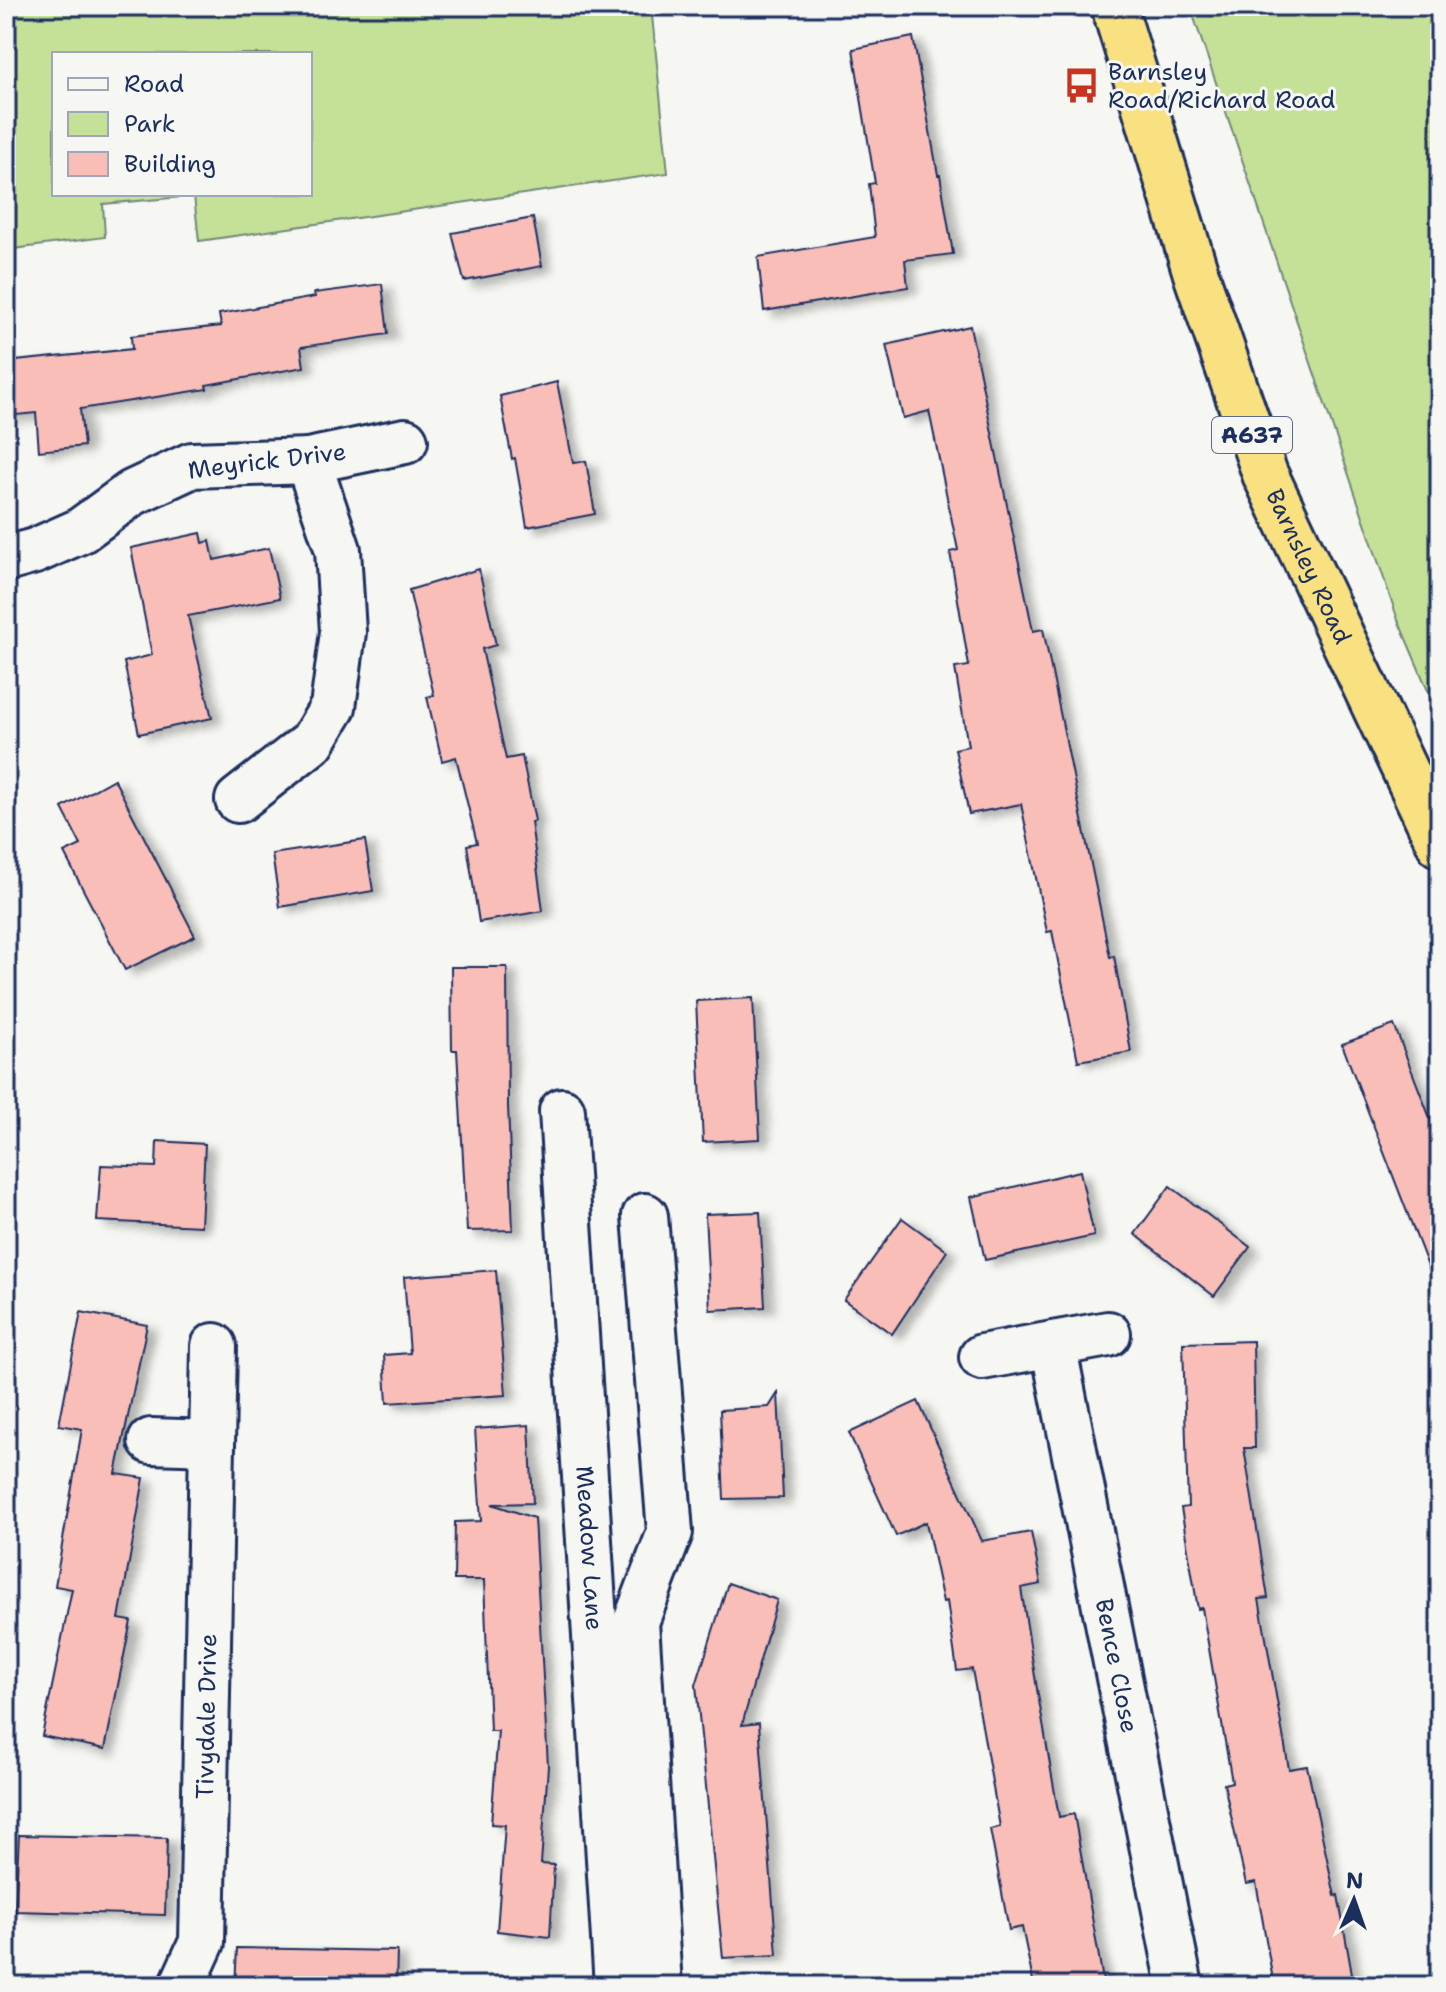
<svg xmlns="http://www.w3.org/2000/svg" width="1446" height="1992" viewBox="0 0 1446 1992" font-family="'Shantell Sans',sans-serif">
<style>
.green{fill:#c5e097;stroke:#70887a;stroke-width:2;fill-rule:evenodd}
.building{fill:#fabeb9;stroke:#1b2f5e;stroke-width:2;filter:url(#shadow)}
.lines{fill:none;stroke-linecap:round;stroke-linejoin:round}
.street-casing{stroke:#1b2f5e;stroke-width:50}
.highway-casing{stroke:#1b2f5e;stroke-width:50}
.street{stroke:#f6f6f2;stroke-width:44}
.highway{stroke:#f9e181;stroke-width:44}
.labels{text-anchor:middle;stroke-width:6;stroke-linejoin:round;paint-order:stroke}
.shield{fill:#f6f6f2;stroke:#5d6b8a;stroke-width:2}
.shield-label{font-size:22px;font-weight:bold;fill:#1b2f5e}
.poi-label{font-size:24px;fill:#1b2f5e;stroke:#f6f6f2;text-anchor:start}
.street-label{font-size:24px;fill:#1b2f5e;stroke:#f6f6f2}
</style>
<defs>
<filter id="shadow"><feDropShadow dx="9" dy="5" stdDeviation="4" flood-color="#0004"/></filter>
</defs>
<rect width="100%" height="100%" fill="#f6f6f2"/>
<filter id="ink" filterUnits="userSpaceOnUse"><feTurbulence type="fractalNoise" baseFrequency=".0125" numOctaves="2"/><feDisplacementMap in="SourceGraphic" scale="16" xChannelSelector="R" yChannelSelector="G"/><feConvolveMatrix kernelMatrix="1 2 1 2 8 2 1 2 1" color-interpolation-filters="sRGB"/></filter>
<g filter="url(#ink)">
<!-- green -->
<g class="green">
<path d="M6,6H651L668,173L199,241L194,196L103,204L105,237L6,250ZM54,54H310V194H54Z"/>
<polygon points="1190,6 1440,6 1440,719 1398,620"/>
</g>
<!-- building -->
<g class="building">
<polygon points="913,37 938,175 940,175 953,254 905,260 908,287 764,311 758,257 875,237 869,184 875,183 853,49"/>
<polygon points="533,218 542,266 464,281 452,233"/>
<polygon points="382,284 388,334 301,347 304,367 206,385 207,389 80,409 84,446 39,451 36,413 6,416 6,362 132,349 131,336 221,326 219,314 315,297 314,293"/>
<polygon points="970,326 1033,631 1043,629 1110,957 1114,956 1131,1052 1078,1061 1052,931 1047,932 1021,804 969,814 955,749 968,746 955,668 969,666 950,552 958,550 929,411 903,418 886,345"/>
<polygon points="557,382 573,463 586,461 595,514 527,527 515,458 512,459 500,396"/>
<polygon points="201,533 203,543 210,541 214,560 269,548 280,598 188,616 212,718 139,734 124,662 152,655 131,548"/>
<polygon points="479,569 496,645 482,649 506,759 522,756 535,821 531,822 543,911 479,922 467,845 477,843 456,757 442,761 427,697 434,695 409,590"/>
<polygon points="114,779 195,936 125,970 64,853 81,845 62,808"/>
<polygon points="365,840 373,891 280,907 272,854"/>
<polygon points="451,967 507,967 508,1106 513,1230 467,1231 457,1050 452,1050"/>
<polygon points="753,998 760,1139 703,1142 696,1001"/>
<polygon points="1394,1025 1440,1144 1440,1291 1438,1292 1342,1044"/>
<polygon points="157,1141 205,1144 201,1226 97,1221 101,1165 156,1167"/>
<polygon points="1080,1171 1094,1236 985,1260 971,1197"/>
<polygon points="1170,1186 1250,1247 1214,1296 1135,1234"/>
<polygon points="760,1212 765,1307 710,1310 705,1214"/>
<polygon points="902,1218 947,1251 892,1334 844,1300"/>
<polygon points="496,1270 506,1395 387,1403 384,1355 410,1353 404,1277"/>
<polygon points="81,1312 147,1325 116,1474 144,1478 119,1619 131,1621 105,1749 42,1736 72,1589 55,1586 82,1429 59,1425"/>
<polygon points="1253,1341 1255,1448 1244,1448 1268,1598 1259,1599 1289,1769 1307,1766 1335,1896 1338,1895 1354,1986 1274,1986 1256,1882 1246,1884 1224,1784 1232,1782 1202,1608 1198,1609 1181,1508 1188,1507 1183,1343"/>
<polygon points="778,1393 783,1498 724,1499 720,1410 769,1407"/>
<polygon points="918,1401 982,1541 1031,1532 1041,1584 1021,1588 1037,1689 1059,1817 1074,1814 1104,1986 1034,1986 1022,1927 1009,1930 990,1829 1000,1827 972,1669 957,1671 947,1601 943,1602 926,1522 896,1536 849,1433"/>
<polygon points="529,1425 533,1503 492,1504 534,1518 548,1766 541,1864 554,1865 550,1937 497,1931 505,1825 491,1824 498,1731 490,1731 484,1580 454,1580 455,1522 481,1521 475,1429"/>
<polygon points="728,1583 777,1600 742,1725 759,1723 777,1955 723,1958 696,1685"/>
<polygon points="19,1835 167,1838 165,1915 15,1911"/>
<polygon points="237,1948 397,1951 396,1986 235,1986"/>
</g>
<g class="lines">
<defs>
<g id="street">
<polyline points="6,559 35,551 80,531 132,493 192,465 308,461 405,441"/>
<polyline points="238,800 312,742 333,707 343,632 338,550 308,461"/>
<path id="s1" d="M562,1111L617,1986"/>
<polyline points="645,1216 670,1532 636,1622 659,1986"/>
<path id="s2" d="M1053,1344L1180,1986"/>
<polyline points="982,1357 1108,1334"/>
<polyline points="151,1441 212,1443"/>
<path id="s3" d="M182,1986L202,1942L214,1346"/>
</g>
<g id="highway">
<path id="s4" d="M1114,6L1197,277L1265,474L1440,845"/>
</g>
</defs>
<!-- street casing -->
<use href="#street" class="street-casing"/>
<!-- highway casing -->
<use href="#highway" class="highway-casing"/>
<!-- street -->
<use href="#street" class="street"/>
<!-- highway -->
<use href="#highway" class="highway"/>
</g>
</g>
<!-- icons -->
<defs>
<symbol id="bus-bare" viewBox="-9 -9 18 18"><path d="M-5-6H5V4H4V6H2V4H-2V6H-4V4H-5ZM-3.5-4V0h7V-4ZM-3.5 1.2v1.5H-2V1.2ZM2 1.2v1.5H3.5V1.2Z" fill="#c8321e" stroke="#f6f6f2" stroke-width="2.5" paint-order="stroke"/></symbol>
</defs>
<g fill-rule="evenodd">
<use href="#bus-bare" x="1056" y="60" width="51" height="51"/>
</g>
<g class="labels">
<!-- shield labels -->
<rect class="shield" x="1212" y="417" width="80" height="36" rx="6"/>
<g class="shield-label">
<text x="1252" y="443">A637</text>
</g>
<!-- poi labels -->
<g class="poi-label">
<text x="1108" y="80">Barnsley<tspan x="1108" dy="28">Road/Richard Road</tspan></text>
</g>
<!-- street labels -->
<g class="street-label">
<text transform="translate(267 461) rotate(-7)" y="8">Meyrick Drive</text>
<text dy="8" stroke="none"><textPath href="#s4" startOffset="594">Barnsley Road</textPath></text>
<text dy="8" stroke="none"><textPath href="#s1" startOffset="438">Meadow Lane</textPath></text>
<text dy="8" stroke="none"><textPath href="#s2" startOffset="328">Bence Close</textPath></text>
<text dy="8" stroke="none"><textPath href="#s3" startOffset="274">Tivydale Drive</textPath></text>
</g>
</g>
<!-- margin -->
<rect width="1446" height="1992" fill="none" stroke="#f6f6f2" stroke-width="32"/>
<rect x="16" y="16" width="1414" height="1960" fill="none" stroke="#1b2f5e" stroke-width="3" filter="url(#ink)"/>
<!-- legend -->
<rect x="52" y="52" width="260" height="144" fill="#f6f6f2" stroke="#9ea6b7" stroke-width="2"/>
<rect x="68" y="78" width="40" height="12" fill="#f6f6f2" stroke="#9ea6b7" stroke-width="2"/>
<text x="124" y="92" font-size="24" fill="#1b2f5e">Road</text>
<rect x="68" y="112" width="40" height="24" fill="#c5e097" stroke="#9ea6b7" stroke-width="2"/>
<text x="124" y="132" font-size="24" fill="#1b2f5e">Park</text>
<rect x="68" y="152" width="40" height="24" fill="#fabeb9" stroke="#9ea6b7" stroke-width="2"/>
<text x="124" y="172" font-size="24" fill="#1b2f5e">Building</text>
<!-- north arrow -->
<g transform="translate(1354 1900) rotate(2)" stroke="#f6f6f2" stroke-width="6" paint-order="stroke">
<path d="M0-6L14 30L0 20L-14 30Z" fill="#1b2f5e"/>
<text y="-12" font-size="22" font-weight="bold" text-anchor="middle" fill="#1b2f5e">N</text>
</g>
</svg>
